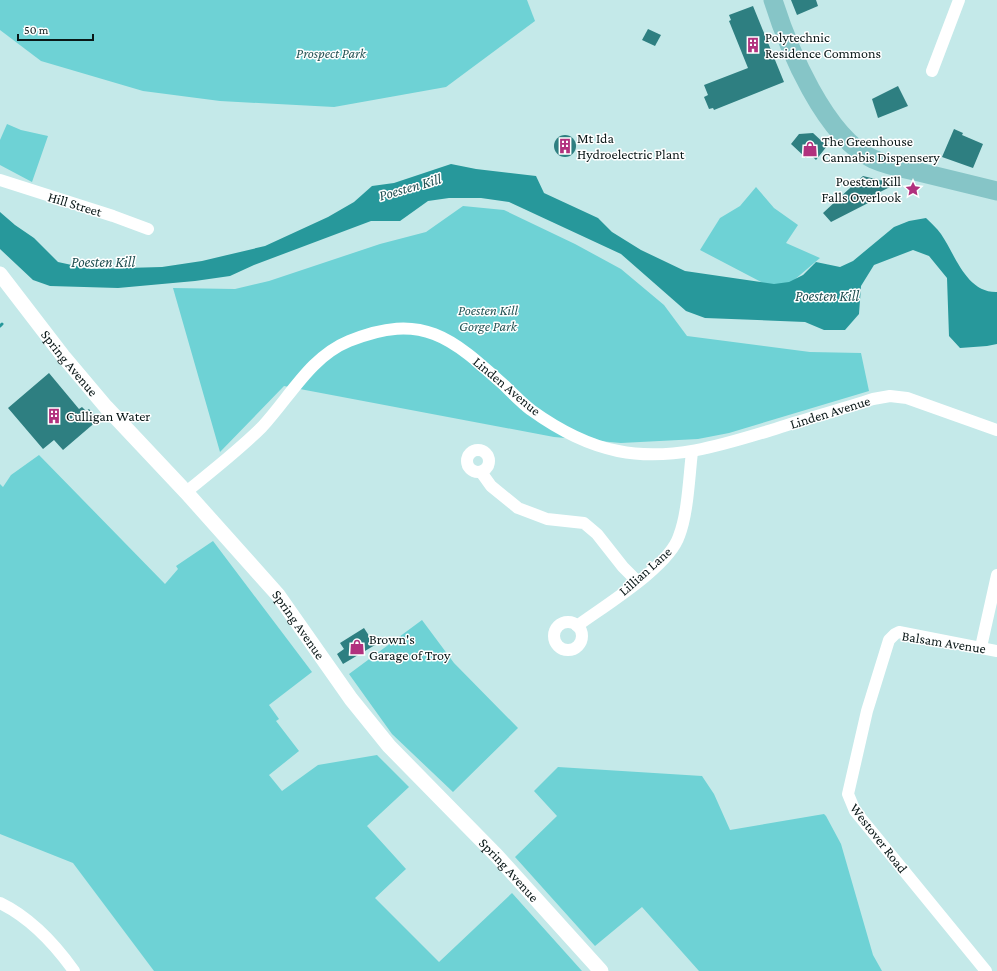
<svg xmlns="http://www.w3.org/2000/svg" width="997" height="971" viewBox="0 0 997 971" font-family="'Crimson Pro',serif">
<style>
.green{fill:#6ed2d5}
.water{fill:#27989b}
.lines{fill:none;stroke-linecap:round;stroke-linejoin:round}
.stream{stroke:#27989b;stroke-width:3}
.building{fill:#2e7f81}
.minor{stroke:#fff;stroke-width:12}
.tertiary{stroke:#fff;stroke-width:15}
.primary{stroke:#86c5c7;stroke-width:19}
.labels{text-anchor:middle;stroke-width:3;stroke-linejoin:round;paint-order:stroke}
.poi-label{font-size:14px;fill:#0a1818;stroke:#fff;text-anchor:start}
.park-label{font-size:14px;font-style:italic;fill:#255455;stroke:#fff}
.street-label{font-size:14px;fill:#0a1818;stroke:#fff}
.water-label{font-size:15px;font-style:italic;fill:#235153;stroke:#fff}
</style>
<rect width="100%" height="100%" fill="#c4e9e9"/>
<!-- green -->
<g class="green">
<polygon points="0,0 527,0 535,21 446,87 334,107 220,101 143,91 41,61 0,30"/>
<polygon points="7,124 21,130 48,136 32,182 0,165 0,140"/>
<polygon points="756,187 774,208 798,225 786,243 820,258 780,292 700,250 720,218 740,206"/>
<polygon points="463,206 504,210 575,244 621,269 664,305 687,336 810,352 861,353 869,391 729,433 698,439 621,443 554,437 284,386 220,452 173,288 235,289 269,281 380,244 426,232"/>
<polygon points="39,455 165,584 178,569 176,566 213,541 312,672 269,705 279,719 276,721 299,751 269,775 282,791 318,765 377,755 409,787 367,826 406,869 375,898 439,962 512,893 582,971 154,971 73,863 0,834 0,484 3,487 11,475"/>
<polygon points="422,620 454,663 518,728 453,792 392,734 349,674"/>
<polygon points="558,767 702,776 714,794 730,830 824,814 826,816 841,844 873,955 882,971 699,971 642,907 595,946 515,857 557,816 534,791"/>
</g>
<!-- water -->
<path class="water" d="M451,164L476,169L536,176L544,193L598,218L612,232L641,250L685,271L774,284L789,282L803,275L816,262L840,267L853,261L894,227L909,221L926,218C931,223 937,228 941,234C955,254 966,293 997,292V344L987,346L960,348L949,336L947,278L929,256L913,250L874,265L861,286L859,314L845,330H824L805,322L705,318L686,311L621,254L509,202L481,198H449L428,201L400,221H371L254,265L230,276L195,281L118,288L50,286L33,280L0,249V212L15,225L34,238L58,262L90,269L162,267L202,261L265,246L328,217L354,202L372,186L394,183Z"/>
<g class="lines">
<!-- stream -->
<polyline class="stream" points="0,326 2,324"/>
</g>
<!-- building -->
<g class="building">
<polygon points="791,0 816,0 818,6 797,15"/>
<polygon points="753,6 784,82 714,110 713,108 709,109 704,97 708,95 704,85 748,68 729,21 731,20 729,15"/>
<polygon points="648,29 661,35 655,46 642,40"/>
<polygon points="898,86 908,106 878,118 872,99"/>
<polygon points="954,129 963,133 962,135 983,144 973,168 942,157"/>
<polygon points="813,133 827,146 816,160 809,153 806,158 791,144 799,134"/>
<circle cx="565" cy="146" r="11"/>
<polygon points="863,176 896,184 872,196 874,200 831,222 823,213"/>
<polygon points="49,373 79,409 82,407 86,411 89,409 98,420 63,450 54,440 43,449 8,408"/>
<polygon points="364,628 375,645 343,664 337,654 344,649 340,643"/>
</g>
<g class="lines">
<!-- minor -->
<g class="minor">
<polyline points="932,71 959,0"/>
<polyline points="0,180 113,216 148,229"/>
<circle cx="478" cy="461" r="11"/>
<polyline points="481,472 491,486 518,508 547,519 584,523 597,534 623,567 638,582"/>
<path d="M186,492C212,471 239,450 262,427C290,397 310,357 349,341C423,311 452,338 505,386C513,394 522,403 531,410C556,428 587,445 618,451C672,462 726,444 778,428C810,418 842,409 873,399L890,396L907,398L997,430"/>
<circle cx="568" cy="636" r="14"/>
<path d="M577,626C604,606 669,567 679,536C688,513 689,477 692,452"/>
<polyline points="981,647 997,575"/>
<path d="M0,903C31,918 54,943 74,971"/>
<polyline points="986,971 855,811 848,794 867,711 889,640 895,634 899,632 997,651"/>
</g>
<!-- tertiary -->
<path class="tertiary" id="s1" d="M0,274L63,356L106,407L186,492L278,595L351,699L389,746L497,856L601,971"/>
<!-- primary -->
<path class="primary" d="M773,0C788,48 825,137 873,159C889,166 906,169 923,173C948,179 972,185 997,191"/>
</g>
<!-- icons -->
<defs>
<symbol id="building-bare" viewBox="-9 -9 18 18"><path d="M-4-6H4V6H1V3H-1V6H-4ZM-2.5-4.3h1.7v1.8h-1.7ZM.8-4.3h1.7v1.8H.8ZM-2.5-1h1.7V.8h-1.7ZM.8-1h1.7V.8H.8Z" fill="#b1317e" stroke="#fff" stroke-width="2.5" paint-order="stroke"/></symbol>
<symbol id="shop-bare" viewBox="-9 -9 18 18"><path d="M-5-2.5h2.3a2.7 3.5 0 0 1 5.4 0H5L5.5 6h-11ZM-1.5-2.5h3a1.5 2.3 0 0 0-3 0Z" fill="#b1317e" stroke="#fff" stroke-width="2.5" paint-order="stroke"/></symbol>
<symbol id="sight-bare" viewBox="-9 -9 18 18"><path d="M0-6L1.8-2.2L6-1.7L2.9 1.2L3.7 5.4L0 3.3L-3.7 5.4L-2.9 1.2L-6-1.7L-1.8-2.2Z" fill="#b1317e" stroke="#fff" stroke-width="2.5" paint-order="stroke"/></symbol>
</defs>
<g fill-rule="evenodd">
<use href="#building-bare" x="742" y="34" width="22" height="22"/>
<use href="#building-bare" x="554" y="135" width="22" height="22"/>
<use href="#shop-bare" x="799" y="138" width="22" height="22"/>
<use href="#sight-bare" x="902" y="178" width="22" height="22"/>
<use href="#building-bare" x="43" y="405" width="22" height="22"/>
<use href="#shop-bare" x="346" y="636" width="22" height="22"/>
</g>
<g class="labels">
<!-- poi labels -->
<g class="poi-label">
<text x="765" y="42">Polytechnic<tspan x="765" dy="16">Residence Commons</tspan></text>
<text x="577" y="143">Mt Ida<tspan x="577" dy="16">Hydroelectric Plant</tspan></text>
<text x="822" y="146">The Greenhouse<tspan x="822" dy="16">Cannabis Dispensery</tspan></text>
<text x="901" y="186" text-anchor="end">Poesten Kill<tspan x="901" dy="16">Falls Overlook</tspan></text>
<text x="66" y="421">Culligan Water</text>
<text x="369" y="644">Brown's<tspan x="369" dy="16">Garage of Troy</tspan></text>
</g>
<!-- park labels -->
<g class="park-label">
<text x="331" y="58">Prospect Park</text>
<text x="488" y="315">Poesten Kill<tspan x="488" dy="16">Gorge Park</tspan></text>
</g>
<!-- street labels -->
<g class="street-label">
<text transform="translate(75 204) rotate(17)" y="5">Hill Street</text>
<text dy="5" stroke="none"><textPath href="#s1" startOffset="113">Spring Avenue</textPath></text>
<text transform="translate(507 386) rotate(40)" y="5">Linden Avenue</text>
<text transform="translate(830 412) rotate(-17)" y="5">Linden Avenue</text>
<text transform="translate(645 571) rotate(-42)" y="5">Lillian Lane</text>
<text dy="5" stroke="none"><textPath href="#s1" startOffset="461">Spring Avenue</textPath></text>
<text transform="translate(944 642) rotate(9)" y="5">Balsam Avenue</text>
<text transform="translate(879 838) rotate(52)" y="5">Westover Road</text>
<text dy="5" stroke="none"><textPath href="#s1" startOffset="785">Spring Avenue</textPath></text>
</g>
<!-- water labels -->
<g class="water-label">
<text transform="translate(410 187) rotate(-16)" y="5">Poesten Kill</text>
<text x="103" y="267">Poesten Kill</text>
<text x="827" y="301">Poesten Kill</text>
</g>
</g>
<!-- scale -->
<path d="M18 34v6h75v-6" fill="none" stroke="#0a1818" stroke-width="2"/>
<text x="24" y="34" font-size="12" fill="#0a1818" stroke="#ffffff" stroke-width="3" paint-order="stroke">50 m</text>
</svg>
